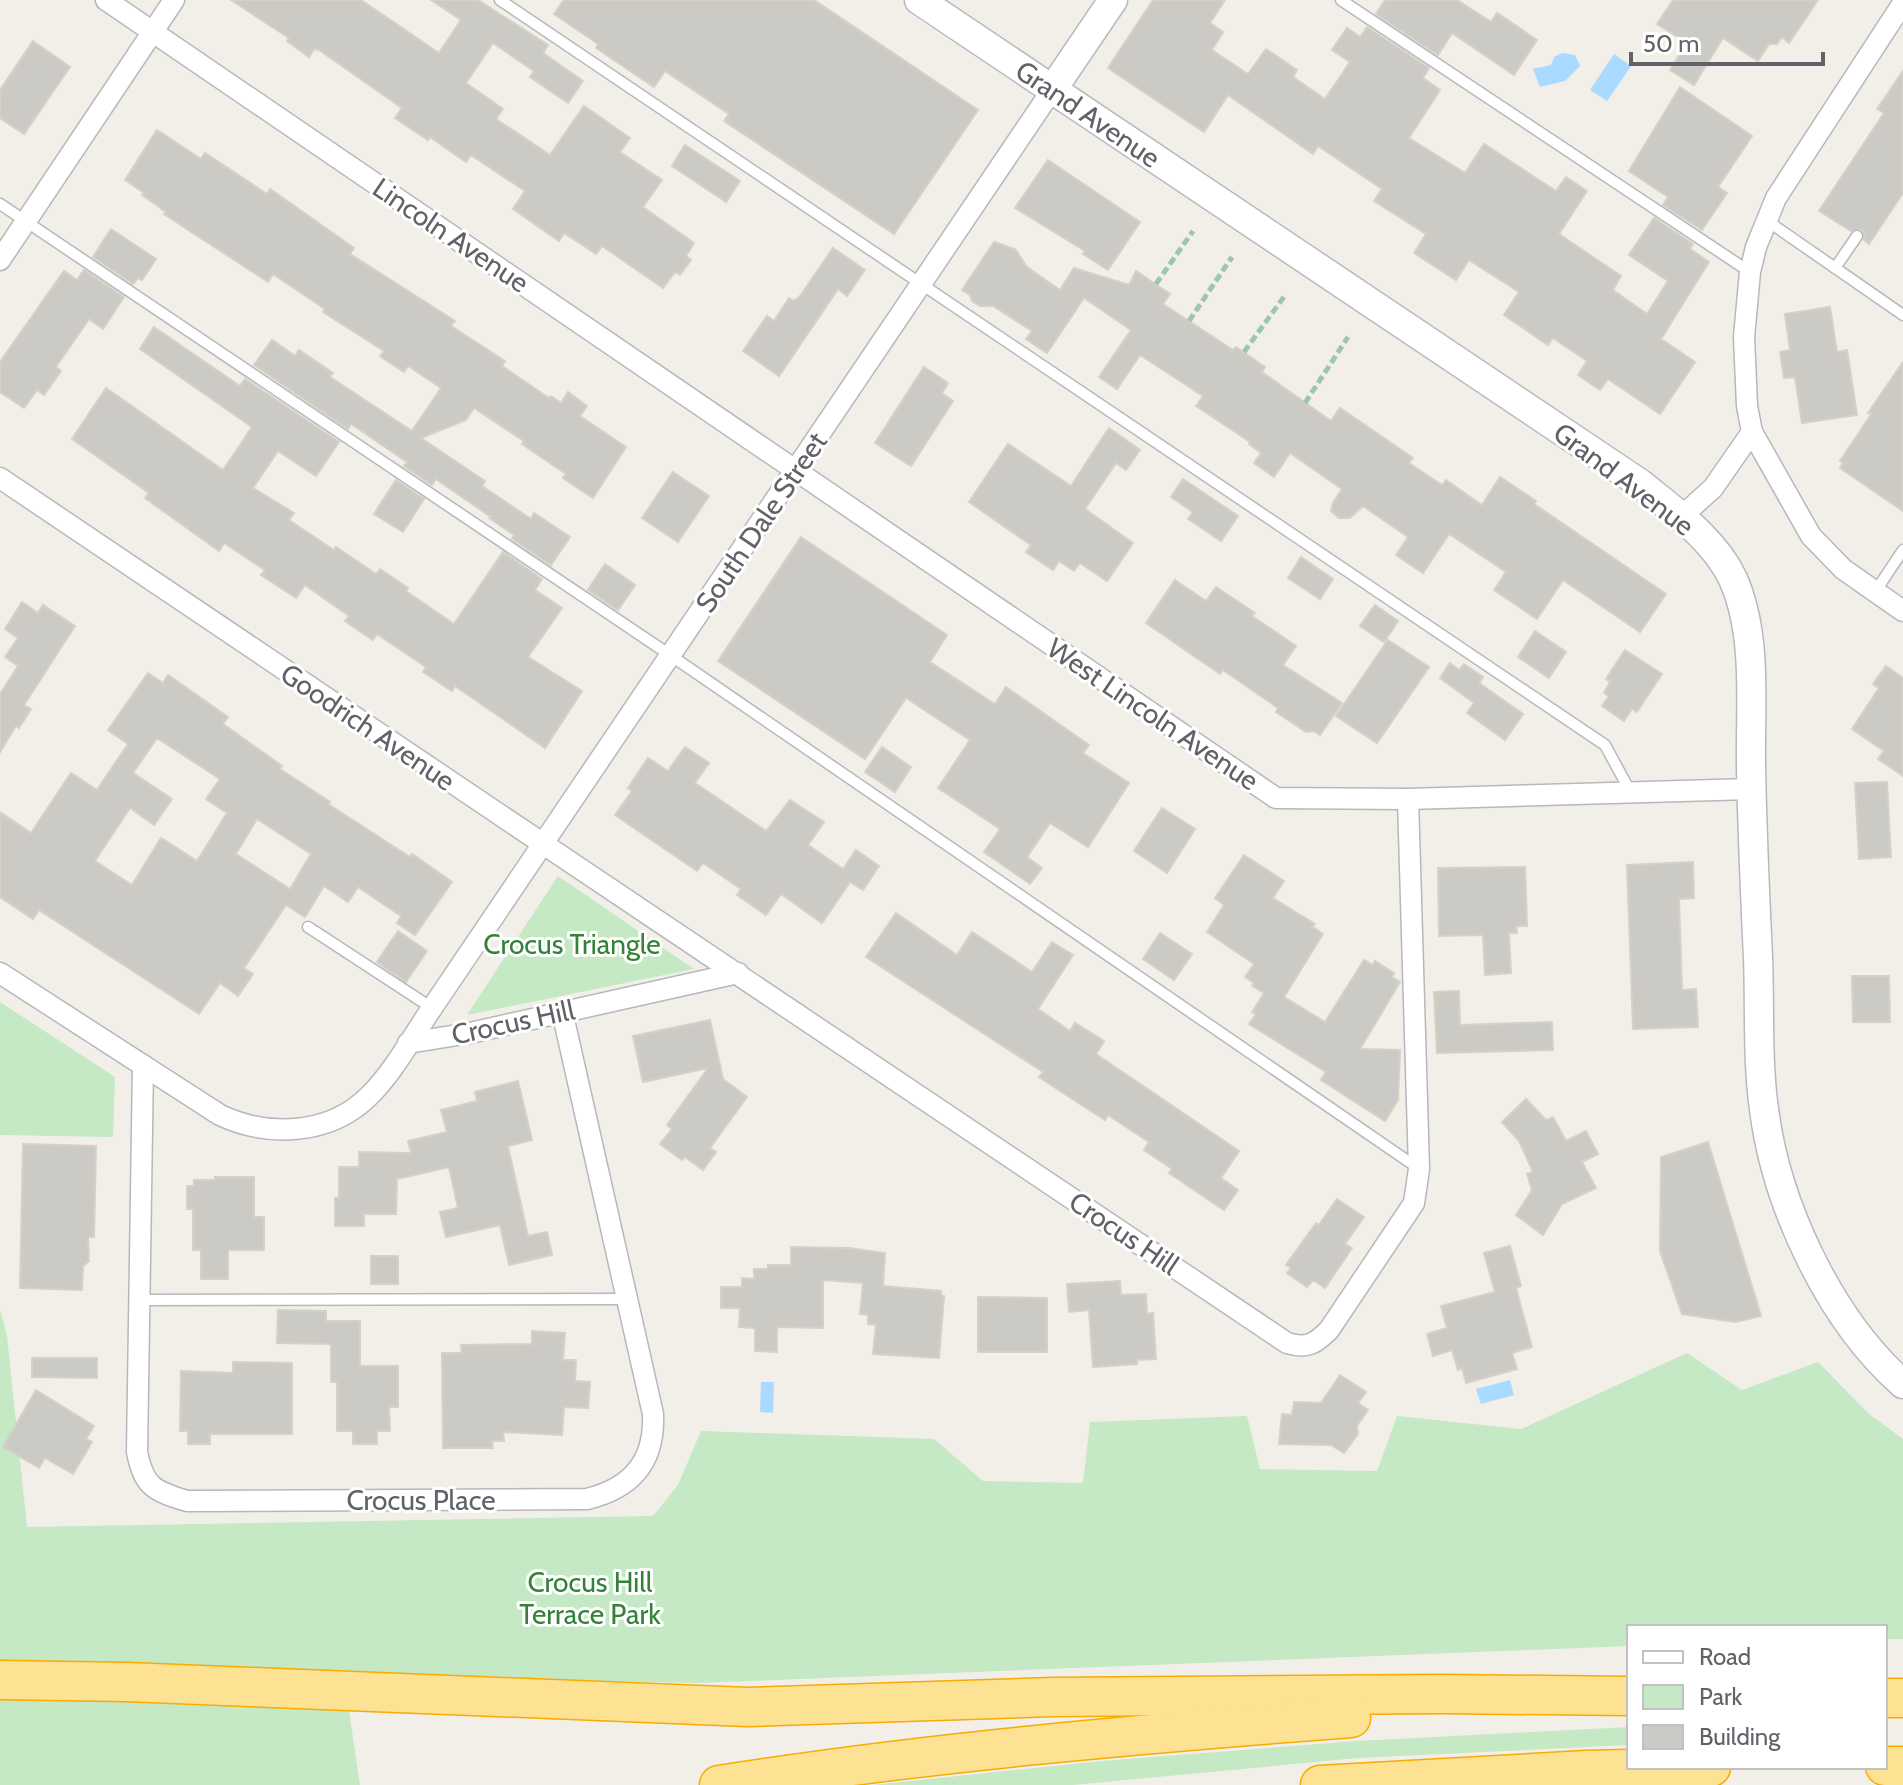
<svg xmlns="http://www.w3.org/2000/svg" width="1903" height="1785" viewBox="0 0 1903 1785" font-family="Cabin,sans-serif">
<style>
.green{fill:#c5e8c5}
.water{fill:#aadaff}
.building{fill:#cccac5;stroke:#d6d1c6;stroke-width:2;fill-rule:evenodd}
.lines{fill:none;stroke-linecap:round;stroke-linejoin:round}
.service-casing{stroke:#b5b8bc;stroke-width:13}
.minor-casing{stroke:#b5b8bc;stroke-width:23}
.secondary-casing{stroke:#b6babf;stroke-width:31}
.motorway-casing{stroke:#f9ab00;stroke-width:41}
.path{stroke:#9cc7a9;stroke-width:5;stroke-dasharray:8 4;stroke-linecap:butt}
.service{stroke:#fff;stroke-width:10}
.minor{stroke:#fff;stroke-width:20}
.secondary{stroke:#fff;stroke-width:28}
.motorway{stroke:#fde293;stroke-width:38}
.labels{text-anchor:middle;stroke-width:6;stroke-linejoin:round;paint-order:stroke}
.street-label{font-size:28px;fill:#5f6368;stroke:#fff}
.park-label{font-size:28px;fill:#348238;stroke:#fff}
</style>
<rect width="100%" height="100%" fill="#f1efe8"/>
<!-- green -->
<g class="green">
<polygon points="558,876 694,969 467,1015"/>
<polygon points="0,1002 115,1077 113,1137 0,1135"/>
<polygon points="0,1309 7,1336 27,1527 653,1516 678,1485 701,1431 934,1439 983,1481 1083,1483 1090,1422 1247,1416 1260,1469 1377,1471 1397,1416 1521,1429 1687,1353 1742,1390 1818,1362 1869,1414 1903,1439 1903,1639 1885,1639 1885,1627 1629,1627 1629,1646 698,1683 0,1667"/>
<polygon points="0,1695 348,1704 360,1785 0,1785"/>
<polygon points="1629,1727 1629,1745 1358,1758 1073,1785 872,1785 1102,1761 1357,1741"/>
</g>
<!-- water -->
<g class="water">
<polygon points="1562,53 1575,55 1580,66 1565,81 1540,87 1533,69 1551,65 1554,57"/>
<polygon points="1614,54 1631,66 1607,101 1590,90"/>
<polygon points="1510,1380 1514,1395 1481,1404 1476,1389"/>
<polygon points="761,1382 774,1382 773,1413 760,1412"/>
</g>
<!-- building -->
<g class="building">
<polygon points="231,0 361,0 439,53 461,20 431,0 478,0 548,45 543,53 583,81 568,103 530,77 534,71 493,43 466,83 503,109 496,119 550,155 584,106 630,138 620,152 662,180 643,207 694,243 686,256 691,260 680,275 675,272 663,288 602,246 596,254 564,233 559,241 513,209 525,191 471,155 466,162 430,137 428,140 395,118 402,108 319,50 314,49 309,57 287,41 289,38"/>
<polygon points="564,0 814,0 978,110 894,234 724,121 729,114 665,71 654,87 596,48 598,44 554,14"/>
<polygon points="1153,0 1225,0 1210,23 1223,32 1212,50 1248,74 1266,49 1297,70 1293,77 1325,99 1350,62 1332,50 1347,28 1360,37 1367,27 1429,68 1423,78 1440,90 1409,138 1465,173 1484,144 1556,191 1566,177 1587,191 1559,234 1621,276 1613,290 1647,314 1668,281 1629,255 1654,218 1693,244 1690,249 1709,262 1661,339 1695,362 1660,414 1608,379 1600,390 1578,375 1587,361 1553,338 1548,345 1504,315 1519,292 1469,260 1456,280 1414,253 1426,234 1374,201 1382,189 1318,146 1313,154 1228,95 1204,132 1108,68"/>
<polygon points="1385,0 1457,0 1491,22 1497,13 1537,40 1514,75 1452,33 1438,55 1376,14"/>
<polygon points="1673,0 1818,0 1789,43 1782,37 1777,44 1769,44 1758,61 1723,38 1694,85 1670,70 1687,43 1657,24"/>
<polygon points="33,41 70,67 24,134 0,118 0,90"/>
<polygon points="1903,71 1903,193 1869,244 1864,240 1864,233 1861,229 1851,231 1819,211 1884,113 1877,109"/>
<polygon points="1680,87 1752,136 1718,187 1727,193 1702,230 1663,205 1668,197 1629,171"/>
<polygon points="157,130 201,159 205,153 267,194 270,189 354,248 350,254 455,321 451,326 505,361 502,366 549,398 551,396 561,403 568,392 587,406 580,416 626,447 593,498 563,478 566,474 522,444 524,441 474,408 466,420 421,438 485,481 482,486 531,519 534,513 570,537 551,565 512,539 514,535 489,518 491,517 436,479 432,485 404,466 407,462 351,424 348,429 254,365 272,340 295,356 299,350 333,373 330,377 412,431 441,388 408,366 404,372 380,356 384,351 323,312 325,309 273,274 268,282 164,214 166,212 142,195 144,193 125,180"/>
<polygon points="685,145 740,181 726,202 672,166"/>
<polygon points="1048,160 1140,222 1108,270 1083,254 1085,251 1015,208"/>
<polygon points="111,229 156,259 142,280 138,278 133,284 93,257"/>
<polygon points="994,242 1015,249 1027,267 1060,290 1074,268 1129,285 1136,271 1170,294 1163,304 1233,350 1236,347 1265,367 1262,372 1331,421 1340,408 1413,458 1409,463 1442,485 1446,480 1482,505 1500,477 1536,501 1534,504 1666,594 1640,632 1563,580 1537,619 1494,590 1506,572 1449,534 1423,573 1396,555 1408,537 1363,506 1350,518 1339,518 1331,511 1333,503 1342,489 1290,453 1274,477 1254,463 1261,453 1249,444 1250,442 1196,406 1203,396 1140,355 1117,389 1099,377 1131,330 1084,298 1047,353 1026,339 1032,331 993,306 980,306 972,301 970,295 962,290"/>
<polygon points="833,248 865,270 847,296 838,289 779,376 743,351 767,316 774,321 789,298 794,301 800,296"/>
<polygon points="84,270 124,297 103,329 89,319 56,367 61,371 44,395 37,390 24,408 0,392 0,362 64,271 77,280"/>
<polygon points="1830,307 1837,352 1847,350 1857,415 1802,423 1795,377 1784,378 1780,352 1790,350 1785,314"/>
<polygon points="154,327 240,386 245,379 339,442 316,476 278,451 253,488 294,513 289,520 334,550 336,547 376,574 380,569 408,588 406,591 454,624 503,552 542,579 535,590 562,608 528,657 582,691 545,748 455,686 452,691 423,672 426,667 377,634 373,640 345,621 349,616 305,585 296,598 261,575 265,570 224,543 219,551 145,498 149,493 72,439 106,388 223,470 252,427 140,349"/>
<polygon points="1903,362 1903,511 1840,468 1843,463 1840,461 1872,413 1868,413"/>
<polygon points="924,367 948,383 942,393 953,401 911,466 875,443"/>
<polygon points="1109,428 1140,450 1126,470 1116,463 1085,509 1133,543 1107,581 1080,563 1074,571 1059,561 1053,570 1026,552 1031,545 969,502 1008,444 1071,486"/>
<polygon points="673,472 709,496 678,542 642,518"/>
<polygon points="1183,479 1238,516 1221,541 1188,519 1193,512 1171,497"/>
<polygon points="396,480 424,499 403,532 374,514"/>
<polygon points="801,537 947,635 930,662 995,704 1006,687 1089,745 1083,753 1129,783 1088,847 1050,823 1027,857 1042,868 1030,884 984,852 1000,829 938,788 970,740 906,698 865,759 718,661"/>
<polygon points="1301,557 1333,579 1320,599 1288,578"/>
<polygon points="605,564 635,585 618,610 588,590"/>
<polygon points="1175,580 1206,601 1216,587 1255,613 1252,616 1296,646 1283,665 1342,703 1320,735 1314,731 1306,732 1276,712 1278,708 1223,670 1220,674 1146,623"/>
<polygon points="22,602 38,613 43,605 75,626 24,705 31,709 19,728 16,726 0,752 0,694 18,666 5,657 18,638 5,629"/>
<polygon points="1375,605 1398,621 1384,642 1360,626"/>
<polygon points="1535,631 1566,652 1549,678 1518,657"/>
<polygon points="1388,640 1429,667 1377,743 1336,716"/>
<polygon points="1625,650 1662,674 1637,712 1632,709 1624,721 1602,706 1609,696 1604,693 1610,682 1606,679"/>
<polygon points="1450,663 1459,670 1464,664 1483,677 1479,683 1523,714 1505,740 1467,713 1474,703 1440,678"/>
<polygon points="1886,666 1903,678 1903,776 1878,759 1884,751 1852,729 1879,688 1873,684"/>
<path d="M148,673L163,683L168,675L228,717L223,724L282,766L280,769L330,802L328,804L410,857L412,854L452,882L415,935L397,923L401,916L358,887L348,902L324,886L305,917L286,905L244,968L253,974L238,996L220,983L199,1014L39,910L33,919L0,897V812L31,833L71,773L97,790L128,744L108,730ZM157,738L220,779L206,799L227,813L197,861L161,838L132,885L95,861L130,808L154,825L172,799L133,773ZM257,819L311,854L290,889L236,854Z"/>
<polygon points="685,747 709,763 695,783 766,831 790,800 824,822 808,845 843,869 856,850 879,866 863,890 850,882 822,923 781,894 766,915 737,895 741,889 703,863 697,871 615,815 632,791 628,788 648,758 668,771"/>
<polygon points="882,747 911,767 895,792 865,772"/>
<polygon points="1887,782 1891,857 1859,859 1855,783"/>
<polygon points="1162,808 1195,829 1167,873 1134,851"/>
<polygon points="1244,855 1284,881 1273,898 1315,924 1313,927 1323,934 1284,997 1325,1022 1364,960 1373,965 1375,961 1394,973 1392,977 1400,982 1360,1049 1400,1050 1398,1100 1385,1121 1321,1080 1326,1072 1249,1024 1256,1014 1252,1012 1264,993 1252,986 1254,983 1245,977 1254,964 1207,932 1224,905 1215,898"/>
<polygon points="1693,862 1694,898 1679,899 1682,990 1696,989 1698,1027 1633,1029 1627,865"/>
<polygon points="1525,867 1527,926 1516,926 1517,933 1509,933 1511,973 1485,975 1483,935 1439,936 1438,868"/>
<polygon points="896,913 957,955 972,932 1032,972 1052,942 1073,955 1038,1009 1070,1031 1075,1023 1104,1041 1096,1054 1239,1151 1221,1178 1238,1190 1224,1210 1169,1173 1172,1169 1144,1150 1149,1142 1108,1115 1105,1120 1080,1104 1039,1077 1043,1072 866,957"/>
<polygon points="398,931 427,951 406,982 377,962"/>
<polygon points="1160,933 1192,954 1174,980 1143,959"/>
<polygon points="1852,976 1889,976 1890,1022 1853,1022"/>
<polygon points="1459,991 1460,1025 1552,1022 1553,1050 1437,1053 1434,992"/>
<polygon points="710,1020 723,1079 747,1097 710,1148 716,1152 703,1170 685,1157 682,1160 660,1144 672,1129 667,1125 708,1068 643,1082 633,1036"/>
<polygon points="518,1081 532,1140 508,1146 528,1236 547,1232 552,1255 509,1265 500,1225 446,1237 440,1212 458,1208 449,1167 397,1179 396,1214 364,1214 364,1226 335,1226 335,1198 339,1198 339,1167 359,1167 359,1152 411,1153 408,1141 447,1132 441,1110 477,1101 475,1092"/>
<polygon points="1526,1099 1546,1120 1553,1117 1566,1141 1586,1131 1598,1154 1582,1162 1596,1188 1562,1204 1543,1235 1516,1215 1532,1190 1527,1174 1533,1172 1519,1141 1502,1122"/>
<polygon points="1708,1142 1761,1316 1735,1322 1682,1314 1660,1251 1661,1157"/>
<polygon points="23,1144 96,1146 94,1237 88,1237 89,1261 83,1266 82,1290 20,1288"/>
<polygon points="215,1177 254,1177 254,1217 264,1217 264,1250 228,1250 228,1279 201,1279 201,1250 193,1250 193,1209 187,1209 187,1186 194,1186 194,1180 215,1180"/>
<polygon points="1337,1199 1364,1217 1345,1244 1352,1248 1325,1288 1313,1280 1307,1287 1287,1273 1291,1268 1286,1265 1316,1223 1319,1225"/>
<polygon points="1510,1246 1521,1286 1516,1288 1532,1347 1512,1353 1517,1369 1466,1383 1462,1368 1458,1370 1452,1350 1433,1356 1427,1334 1447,1328 1441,1306 1495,1292 1484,1253"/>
<polygon points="791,1247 849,1248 885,1253 883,1286 941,1291 941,1296 944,1296 939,1358 873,1354 876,1325 868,1324 868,1315 860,1314 863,1283 823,1280 823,1328 777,1327 777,1352 755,1351 755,1328 739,1327 740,1308 721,1308 721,1287 742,1287 742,1278 754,1279 754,1269 768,1269 768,1265 791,1265"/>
<rect x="371" y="1256" width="27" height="28"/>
<polygon points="1120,1281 1121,1295 1146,1294 1147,1314 1153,1313 1156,1359 1137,1360 1137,1364 1093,1367 1089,1310 1069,1312 1067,1284"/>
<polygon points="978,1297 1047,1298 1047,1352 978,1352"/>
<polygon points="278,1310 326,1311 326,1321 360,1321 360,1366 398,1366 398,1407 389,1407 390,1431 377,1431 377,1444 353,1444 353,1431 337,1431 337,1382 331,1382 331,1344 277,1343"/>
<polygon points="532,1331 565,1333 563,1360 576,1360 575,1381 590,1382 588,1408 564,1407 562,1435 503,1432 504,1441 492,1441 493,1448 443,1448 442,1353 462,1353 461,1345 532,1344"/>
<polygon points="32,1358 97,1358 97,1378 32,1377"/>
<polygon points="233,1362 292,1363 292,1434 210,1434 210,1444 188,1444 188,1431 180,1431 181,1371 233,1373"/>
<polygon points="1340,1375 1366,1392 1358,1403 1368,1410 1357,1426 1358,1434 1344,1453 1331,1445 1279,1444 1282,1414 1292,1415 1294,1402 1321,1403"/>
<polygon points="36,1390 94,1426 86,1439 92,1442 73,1474 45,1458 39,1468 3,1447"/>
</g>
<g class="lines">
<defs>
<g id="service">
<polyline points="500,0 1605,745 1630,791"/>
<polyline points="1341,0 1750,272"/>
<polyline points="0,204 670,655 1418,1168"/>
<polyline points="1766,220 1903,315"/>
<polyline points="1835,268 1857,236"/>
<polyline points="1875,592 1903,550"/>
<polyline points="308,927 432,1008"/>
<polyline points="140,1300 628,1299"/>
</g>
<g id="minor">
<polyline points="106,0 1276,798 1408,799 1751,789"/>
<polyline points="1903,3 1776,198 1756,247 1750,272 1744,337 1747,406 1752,432 1811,536 1843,569 1903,611"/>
<polyline points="0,260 174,0"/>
<path d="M0,478C428,768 858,1054 1287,1343C1307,1349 1315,1344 1329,1330L1414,1203L1419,1169L1408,799"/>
<polyline points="1681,517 1713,488 1752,432"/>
<path d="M0,973L220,1115C269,1138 331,1135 370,1095C395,1070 412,1037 432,1008L1052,90"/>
<polyline points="408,1043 470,1033 738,973"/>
<path d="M143,1065L137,1452C144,1487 154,1491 187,1501L587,1499C632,1488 655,1461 653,1414L562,1011"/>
</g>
<g id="secondary">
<path d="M919,0L1641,484C1674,511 1715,540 1733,579C1758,635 1750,705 1751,765C1752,829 1755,894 1758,958C1760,1008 1757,1060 1764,1109C1776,1205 1830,1320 1903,1384"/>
<polyline points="1052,90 1113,0"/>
</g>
<g id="motorway">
<polyline points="0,1680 127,1682 748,1707 1053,1697 1443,1694 1629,1696"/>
<polyline points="1885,1698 1903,1698"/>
<polyline points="1885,1766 1903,1766"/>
<path d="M719,1785C929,1752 1139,1734 1351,1718"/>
<polyline points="1320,1785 1587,1770 1711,1767"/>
</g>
</defs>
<!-- service casing -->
<use href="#service" class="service-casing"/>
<!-- minor casing -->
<use href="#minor" class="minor-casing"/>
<!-- secondary casing -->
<use href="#secondary" class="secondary-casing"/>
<!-- motorway casing -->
<use href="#motorway" class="motorway-casing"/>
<!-- path -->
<g class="path">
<polyline points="1156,284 1193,231"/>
<polyline points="1189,321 1232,257"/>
<polyline points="1244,352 1286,294"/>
<polyline points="1305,403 1348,337"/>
</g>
<!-- service -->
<use href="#service" class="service"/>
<!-- minor -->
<use href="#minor" class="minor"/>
<!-- secondary -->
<use href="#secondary" class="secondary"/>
<!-- motorway -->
<use href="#motorway" class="motorway"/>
</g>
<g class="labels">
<!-- street labels -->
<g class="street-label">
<text transform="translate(1088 114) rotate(34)" y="10">Grand Avenue</text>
<text transform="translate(451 235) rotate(34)" y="10">Lincoln Avenue</text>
<text transform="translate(1624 479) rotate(37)" y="10">Grand Avenue</text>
<text transform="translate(761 522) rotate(-56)" y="10">South Dale Street</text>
<text transform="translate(1153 714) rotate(34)" y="10">West Lincoln Avenue</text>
<text transform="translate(368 727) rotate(34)" y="10">Goodrich Avenue</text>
<text transform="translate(513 1022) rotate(-12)" y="10">Crocus Hill</text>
<text transform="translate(1124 1233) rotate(34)" y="10">Crocus Hill</text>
<text x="421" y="1510">Crocus Place</text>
</g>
<!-- park labels -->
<g class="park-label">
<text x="572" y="954">Crocus Triangle</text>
<text x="590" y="1592">Crocus Hill<tspan x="590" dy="32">Terrace Park</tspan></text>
</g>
</g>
<!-- legend -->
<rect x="1627" y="1625" width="260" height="144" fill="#ffffff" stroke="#bfc1c3" stroke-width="2"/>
<rect x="1643" y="1651" width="40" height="12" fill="#ffffff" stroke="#bfc1c3" stroke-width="2"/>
<text x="1699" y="1665" font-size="24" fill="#5f6368">Road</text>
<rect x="1643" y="1685" width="40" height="24" fill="#c5e8c5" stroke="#bfc1c3" stroke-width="2"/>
<text x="1699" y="1705" font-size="24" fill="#5f6368">Park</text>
<rect x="1643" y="1725" width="40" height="24" fill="#cccac5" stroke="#bfc1c3" stroke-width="2"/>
<text x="1699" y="1745" font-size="24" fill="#5f6368">Building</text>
<!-- scale -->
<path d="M1631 52v12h192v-12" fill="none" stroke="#5f6368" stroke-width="4"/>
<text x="1643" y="52" font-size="24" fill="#5f6368" stroke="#ffffff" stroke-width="6" paint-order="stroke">50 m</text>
</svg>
